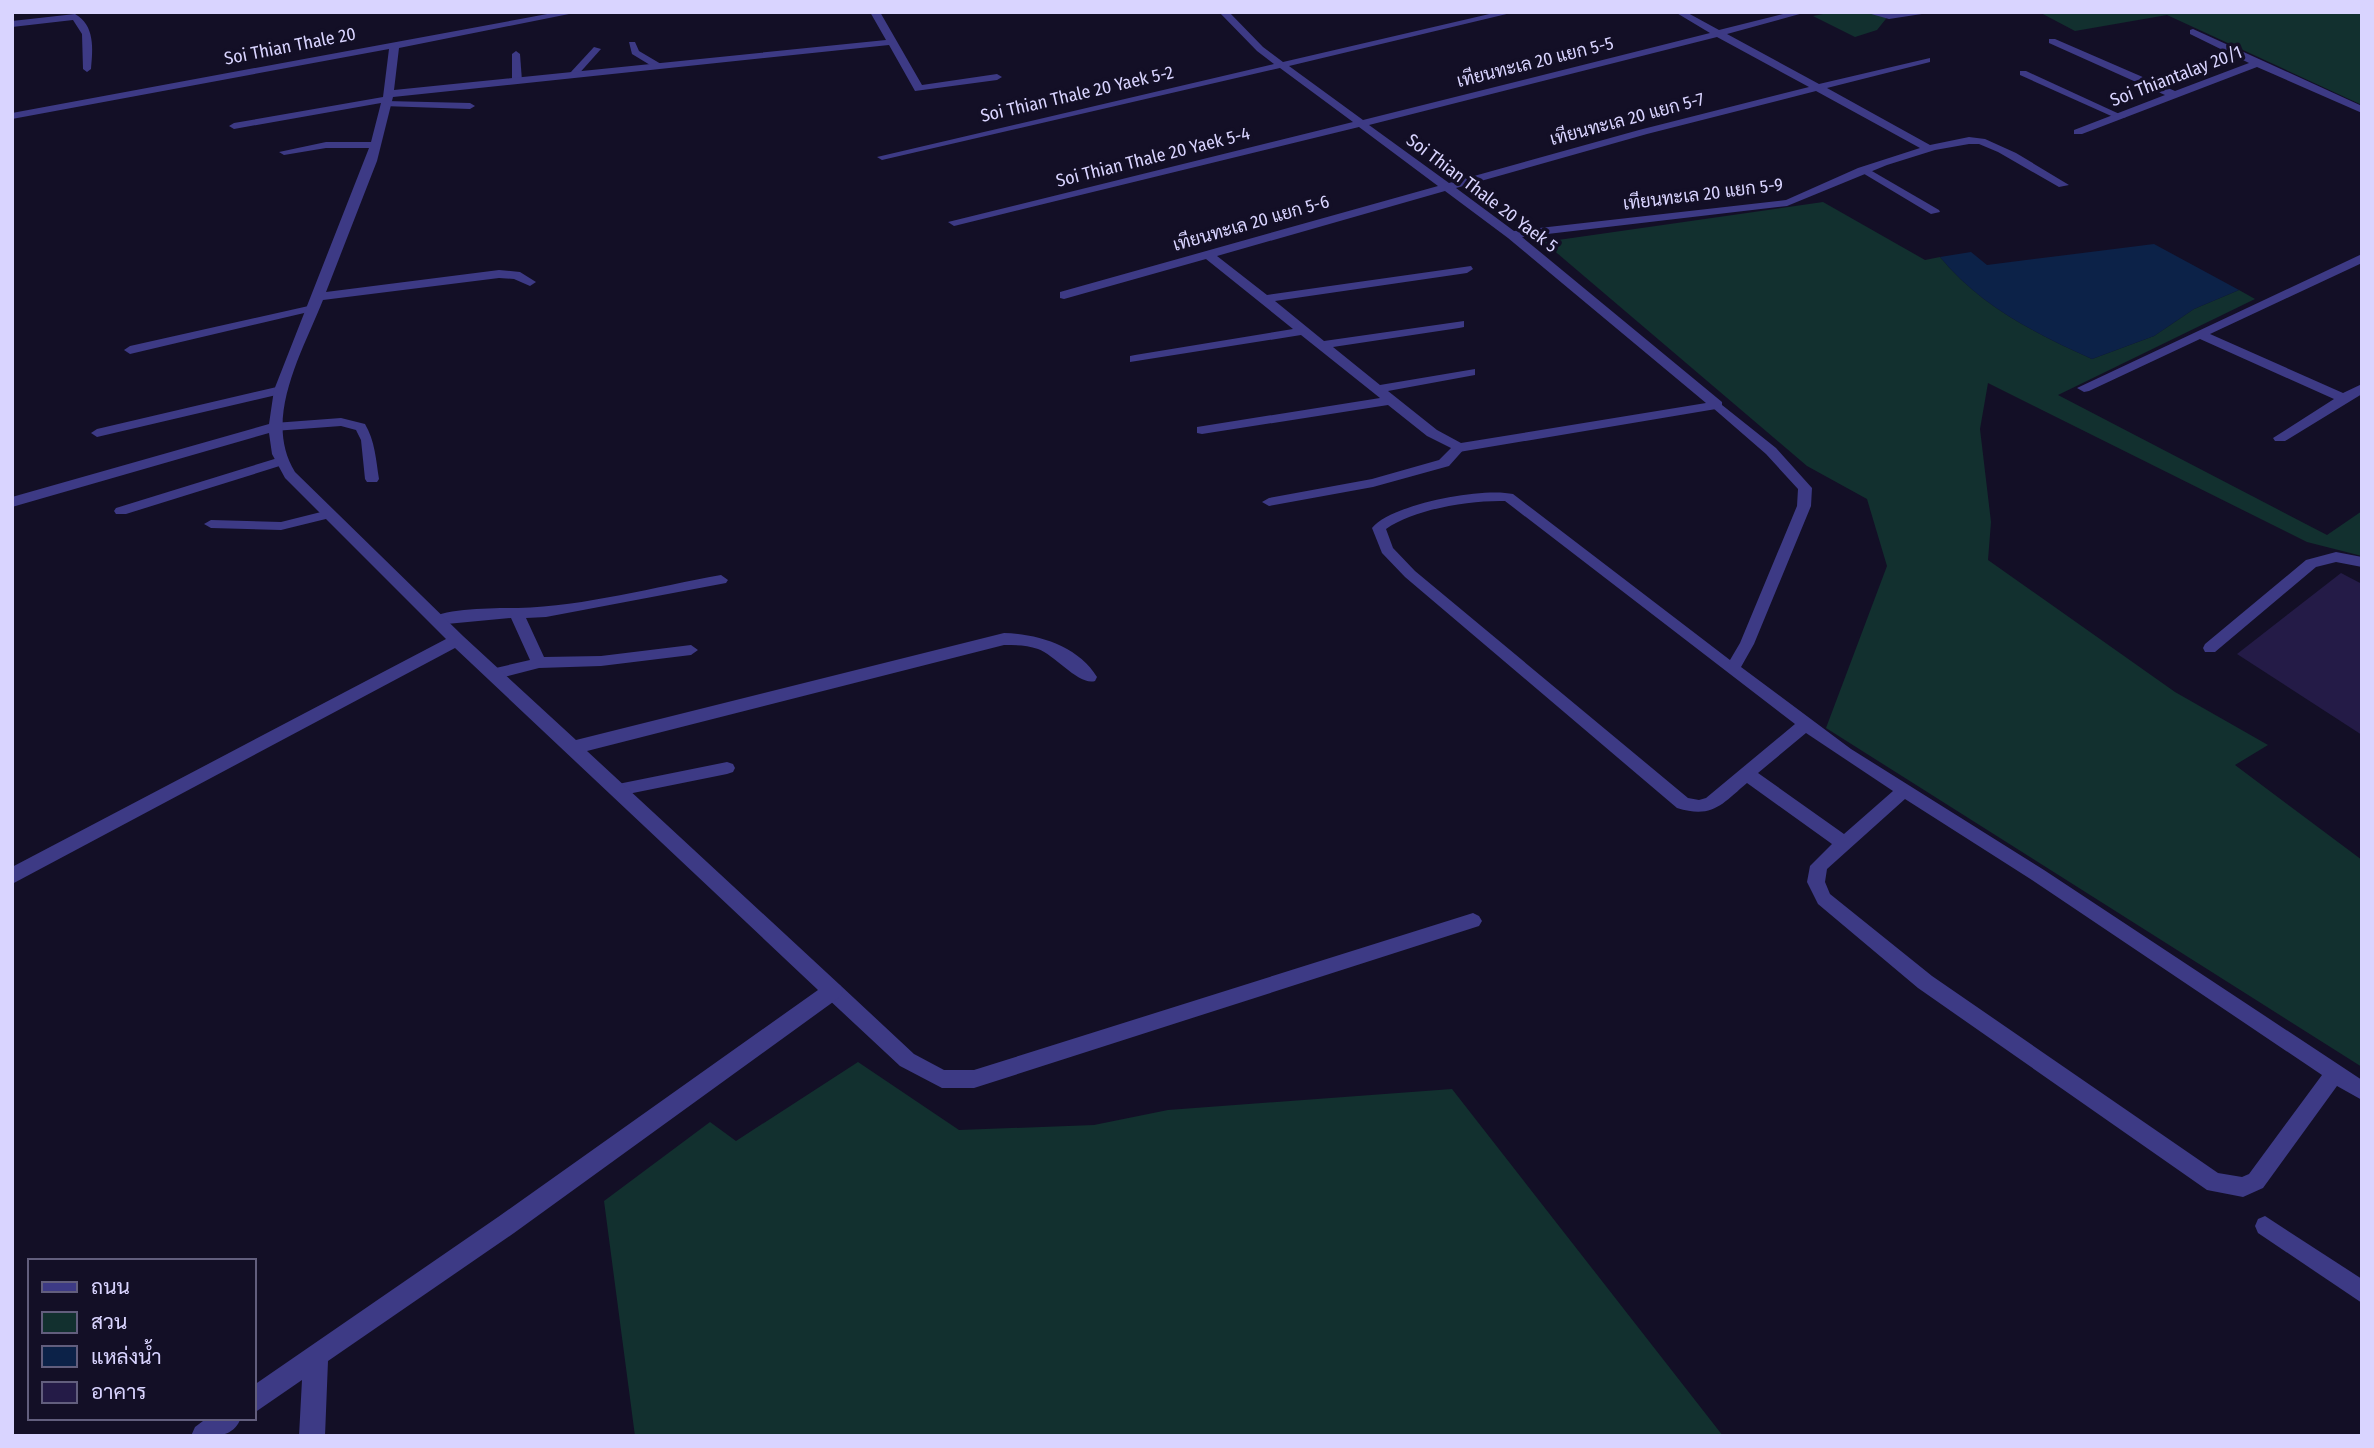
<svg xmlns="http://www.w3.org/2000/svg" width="2374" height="1448" viewBox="0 0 2374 1448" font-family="'Fira Sans Condensed',Sarabun,sans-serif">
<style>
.green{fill:#12302f}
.water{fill:#0c2248}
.building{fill:#241b47}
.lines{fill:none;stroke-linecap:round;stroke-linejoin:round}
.service{fill:#3d3a85;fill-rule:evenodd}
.minor{fill:#3d3a85;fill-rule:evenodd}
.labels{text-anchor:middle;stroke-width:7;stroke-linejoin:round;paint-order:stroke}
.far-street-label{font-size:18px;fill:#d9d4ff;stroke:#130f26}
</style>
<rect width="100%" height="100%" fill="#130f26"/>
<!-- green -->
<g class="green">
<polygon points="1833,12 1910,12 1889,15 1877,30 1855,37 1813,16"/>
<polygon points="2039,12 2362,12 2362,105 2167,15 2075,31"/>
<path d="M1823,202L1925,260L1940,257C1980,306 2035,333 2092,359L2154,336L2194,309L2239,290L2255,299L2058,395L2327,535L2362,511V556L2307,542L1988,383L1980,429L1991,522L1988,560L2175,692L2268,745L2235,765L2362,860V1067L1826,728L1887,566L1867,499L1807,466L1544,242Z"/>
<polygon points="858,1062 959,1130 1094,1125 1168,1110 1452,1089 1723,1436 635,1436 604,1201 710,1122 736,1141"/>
</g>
<!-- water -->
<path class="water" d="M2154,244L2239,290L2194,309L2154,336L2092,359C2035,333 1980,306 1940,257L1971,252L1987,265Z"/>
<!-- building -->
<polygon class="building" points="2341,573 2362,584 2362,735 2237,654"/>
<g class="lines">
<!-- service -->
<g class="service">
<path d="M75,14C95,25 93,49 91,69L87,72L83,69L82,34L73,20L12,27V21Z"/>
<polygon points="629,42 635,42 639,51 661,64 661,68 655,68 632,54"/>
<polygon points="594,47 601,49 576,77 570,77 570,73"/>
<polygon points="516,51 520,54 522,81 517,84 512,81 512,54"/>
<polygon points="2020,71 2026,71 2126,117 2118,119 2020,75"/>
<polygon points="386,101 470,103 475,106 470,109 383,106 381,104"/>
<polygon points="1865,167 1939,210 1940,212 1931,214 1861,172 1860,170"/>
<polygon points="313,305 319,308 317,310 130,354 124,350 130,346"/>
<polygon points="281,386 287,390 285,393 97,437 91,433 97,429"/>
<path d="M1717,401L1776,448L1812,488L1811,506L1754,644L1741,667L1851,749L2044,870L2362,1080V1100L2337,1086L2263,1188L2243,1197L2207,1190L1918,988L1818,904L1807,882L1810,866L1832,844L1747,783C1722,804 1713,819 1677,808L1405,577L1382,553L1372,528C1391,504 1483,487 1513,494L1730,660L1740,643L1797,506L1798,489L1766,454L1713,408V402ZM1505,501L1795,724L1706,798L1699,800L1688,798L1415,571L1393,548L1386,529C1414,509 1471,500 1505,501ZM1806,733L1893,791L1844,834L1758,773ZM1905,799L2032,880L2322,1075L2249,1174L2242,1177L2218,1173L1932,976L1830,894L1825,882L1827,869Z"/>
<path d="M341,418L365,424C375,441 376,460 379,479L377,482H367L365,479L361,440L356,430L341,426L274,431L268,427L274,423Z"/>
<polygon points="1459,444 1465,448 1449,466 1373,487 1269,506 1262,502 1269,498 1372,479 1439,460 1454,445"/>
<polygon points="281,457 288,461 286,464 126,514 116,514 114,511 116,508"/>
<polygon points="329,510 336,514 334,517 281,530 211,528 204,524 211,520 281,522"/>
<polygon points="2336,552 2362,557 2362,567 2336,562 2316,567 2215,652 2205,652 2203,648 2205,644 2306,560"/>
<path d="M721,575L728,580L726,583L546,617L526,618L544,657L601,656L691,645L698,650L691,655L601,666L539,668L492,680L484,674L487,670L530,660L511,618L436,625L429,620C439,608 500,608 518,608C586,606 654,587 721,575Z"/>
<polygon points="727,762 733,764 735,768 733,772 727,774 618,796 612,795 610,790 612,785 618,784"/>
<polygon points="1473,913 1479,916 1482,921 1479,926 974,1088 942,1088 900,1066 826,997 824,991 826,985 833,983 840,985 914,1054 944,1070 974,1070"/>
<polygon points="2265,1216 2362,1279 2362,1303 2258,1233 2255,1226 2258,1219"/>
</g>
<!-- minor -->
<g class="minor">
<path d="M558,12H579L399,48L394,90L886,40L870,12H880L922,85L997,74L1002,77L997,80L915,91L889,45L393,97L377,161L326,292L499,270L520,272L536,282L530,286L514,279L499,278L323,300C303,351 262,419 295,472L463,636L576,740L1004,633C1038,634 1078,646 1097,677L1095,681C1079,686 1055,655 1038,649C1027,645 1015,645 1004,645L587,751L840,985L843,991L840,997L514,1233L328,1361L325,1436H299L302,1380L254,1413V1385L498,1217L818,990L455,648L12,884V867L446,639L285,478L272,454L269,433L12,507V497L269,424L274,390L369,148H326L284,155L279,152L326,142H371L381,103L234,129L229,126L234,123L383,97L389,49L12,119V113Z"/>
<path d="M1219,12H1229L1263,47L1283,62L1498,12H1515L1289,66L1363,120L1710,33L1675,12H1686L1719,30L1791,12H1807L1727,34L1819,84L1930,58V62L1827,88L1930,145L1969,137L1985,139L2016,153L2069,185L2059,187L1998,152L1979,144H1969L1935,150L1887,165L1787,206L1522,237L1722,402V408L1459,452L1427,436L1388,405L1202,434L1197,433V427L1380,398L1301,335L1130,362V356L1135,355L1293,329L1206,259L1064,299L1060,298V292L1438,186L1359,127L954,226L948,222L1353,122L1280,68L882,160L877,157L1274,64L1257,51ZM1717,37L1809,87L1639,130L1449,183L1369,125ZM1816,91L1920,148L1858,168L1786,200L1514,231L1456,188L1647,134ZM1445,191L1508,238L1706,403L1461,443L1437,430L1388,391L1475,375V369L1380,385L1333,347L1459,328L1464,327V321L1324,341L1275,301L1467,273L1473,269L1471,266L1267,295L1217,256Z"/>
<polygon points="1864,12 1935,12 1889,19"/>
<polygon points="2193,29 2362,106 2362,113 2257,67 2082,134 2074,134 2074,130 2165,95 2049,43 2049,39 2055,39 2175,91 2249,63 2190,34 2190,30"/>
<polygon points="2362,254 2362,263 2210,334 2343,393 2362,384 2362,394 2285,441 2275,441 2273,438 2334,399 2200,339 2089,391 2084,392 2077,388"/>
<path d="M207,1418H241C232,1440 212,1436 191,1436L195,1427Z"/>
</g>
</g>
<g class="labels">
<!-- far-street labels -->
<g class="far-street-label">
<text transform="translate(290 46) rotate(-11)" y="6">Soi Thian Thale 20</text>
<text transform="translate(1535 62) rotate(-14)" y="6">เทียนทะเล 20 แยก 5-5</text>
<text transform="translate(2176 76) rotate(-21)" y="6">Soi Thiantalay 20/1</text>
<text transform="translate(1077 94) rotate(-13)" y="6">Soi Thian Thale 20 Yaek 5-2</text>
<text transform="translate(1627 119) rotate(-15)" y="6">เทียนทะเล 20 แยก 5-7</text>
<text transform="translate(1153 157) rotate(-14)" y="6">Soi Thian Thale 20 Yaek 5-4</text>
<text transform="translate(1482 193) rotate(37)" y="6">Soi Thian Thale 20 Yaek 5</text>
<text transform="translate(1703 194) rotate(-7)" y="6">เทียนทะเล 20 แยก 5-9</text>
<text transform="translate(1251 223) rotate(-16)" y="6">เทียนทะเล 20 แยก 5-6</text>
</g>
</g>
<!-- border -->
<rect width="2374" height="1448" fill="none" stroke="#d9d4ff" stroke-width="28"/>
<!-- legend -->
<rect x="28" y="1259" width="228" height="161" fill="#130f26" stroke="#625e7d" stroke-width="2"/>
<rect x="42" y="1282" width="35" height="10" fill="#3d3a85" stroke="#625e7d" stroke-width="2"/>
<text x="91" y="1294" font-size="21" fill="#d9d4ff">ถนน</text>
<rect x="42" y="1312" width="35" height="21" fill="#12302f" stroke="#625e7d" stroke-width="2"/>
<text x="91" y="1329" font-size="21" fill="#d9d4ff">สวน</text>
<rect x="42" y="1346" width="35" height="21" fill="#0c2248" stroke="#625e7d" stroke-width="2"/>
<text x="91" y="1364" font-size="21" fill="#d9d4ff">แหล่งน้ำ</text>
<rect x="42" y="1382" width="35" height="21" fill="#241b47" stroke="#625e7d" stroke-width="2"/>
<text x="91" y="1399" font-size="21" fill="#d9d4ff">อาคาร</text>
</svg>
